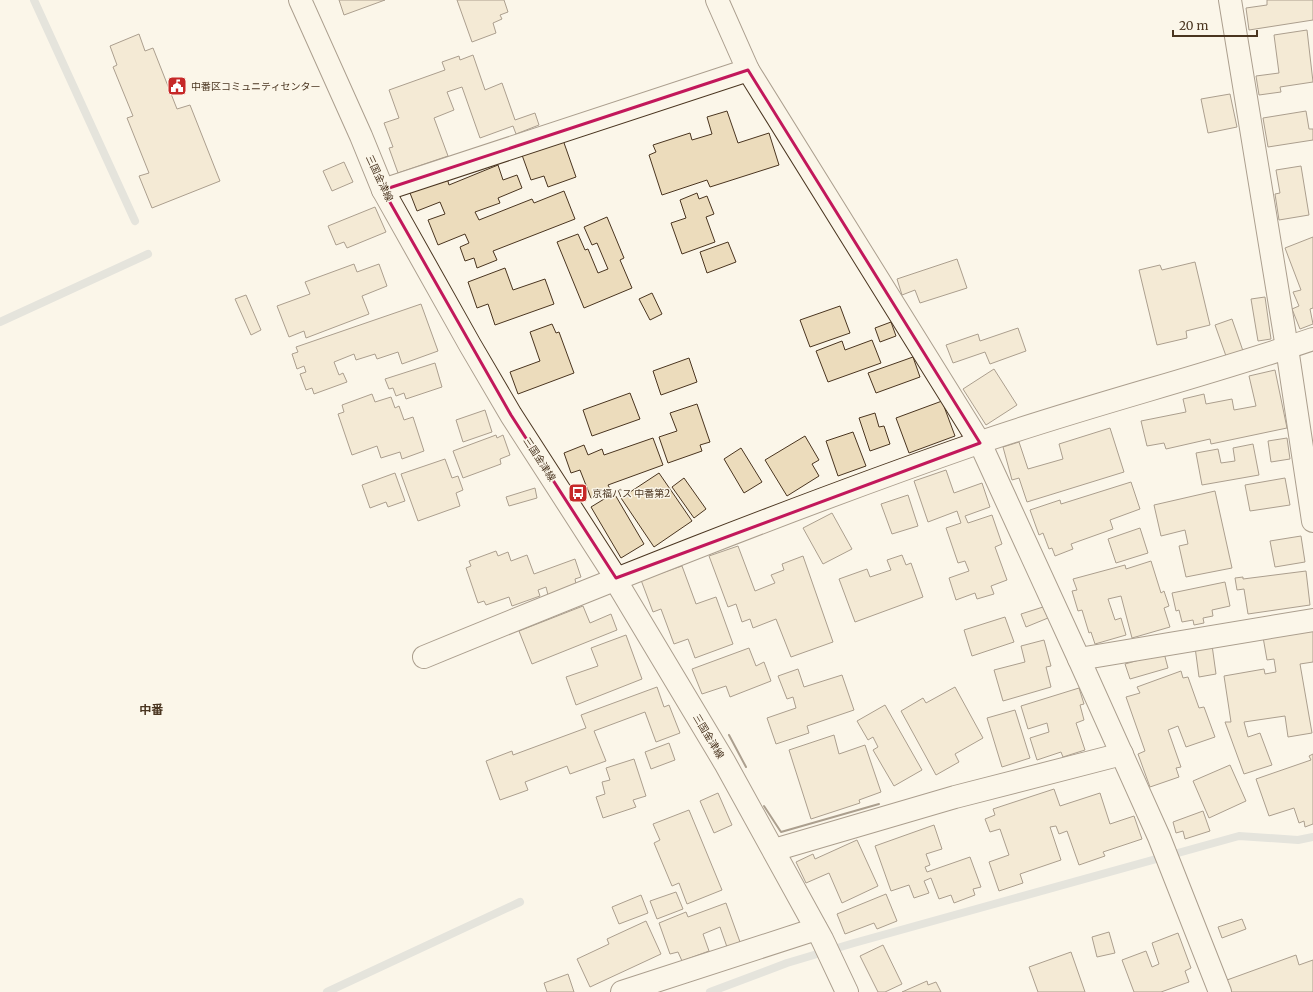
<svg xmlns="http://www.w3.org/2000/svg" width="1313" height="992" viewBox="0 0 1313 992" font-family="Merriweather,'Noto Sans JP',serif">
<style>
.lines{fill:none;stroke-linecap:round;stroke-linejoin:round}
.stream{stroke:#c9cecd;stroke-width:8}
.building{fill:#ecdcbc;stroke:#4a3520}
.minor-casing{stroke:#4a3520;stroke-width:24}
.secondary-casing{stroke:#4a3520;stroke-width:24}
.minor{stroke:#fbf6e9;stroke-width:22}
.secondary{stroke:#fbf6e9;stroke-width:22}
.wall{stroke:#4a3520;stroke-width:2}
.marked{fill:none;stroke:#c2185b;stroke-width:3;stroke-linejoin:round}
.labels{text-anchor:middle;stroke-width:3;stroke-linejoin:round;paint-order:stroke}
.poi-label{font-size:10px;fill:#4a3520;stroke:#fbf6e9;text-anchor:start}
.street-label{font-size:10px;fill:#4a3520;stroke:#fbf6e9}
.quarter-label{font-size:12px;font-weight:bold;fill:#4a3520;stroke:#fbf6e9}
</style>
<rect width="100%" height="100%" fill="#fbf6e9"/>
<g class="lines">
<!-- stream -->
<g class="stream">
<polyline points="34,0 135,221"/>
<polyline points="0,322 148,254"/>
<polyline points="327,992 520,902"/>
<polyline points="710,992 787,963 854,943 1239,836 1298,840 1313,837"/>
</g>
</g>
<!-- building -->
<g class="building">
<polygon points="339,0 385,0 344,15"/>
<polygon points="457,0 504,0 508,12 500,15 502,19 493,23 496,33 472,42"/>
<polygon points="1267,0 1313,0 1313,20 1249,30 1246,8 1267,5"/>
<polygon points="1307,30 1313,82 1280,87 1281,92 1259,95 1256,76 1279,73 1274,35"/>
<polygon points="139,34 145,51 153,48 177,109 190,105 220,181 152,208 139,176 149,173 127,118 133,116 113,67 117,65 110,46"/>
<polygon points="473,55 485,90 502,83 515,120 535,113 539,125 516,134 513,126 480,138 462,87 447,92 454,110 434,118 448,156 398,173 389,148 393,147 384,123 399,118 389,90 445,70 442,62 459,56 460,60"/>
<polygon points="1230,94 1237,127 1208,133 1201,99"/>
<polygon points="727,111 738,143 769,133 779,165 710,187 707,180 662,195 649,155 656,152 653,145 690,133 692,140 712,134 707,117"/>
<polygon points="1306,111 1309,129 1313,129 1313,140 1268,147 1263,118"/>
<polygon points="563,140 576,177 548,187 544,176 531,180 522,155"/>
<polygon points="344,162 353,182 332,191 323,171"/>
<polygon points="498,165 503,180 517,175 522,188 498,198 500,203 475,212 479,220 532,199 534,203 564,191 575,219 493,251 497,260 477,268 474,258 465,261 460,247 469,243 465,234 438,245 428,220 445,214 440,202 417,211 410,193 447,178 449,185"/>
<polygon points="1301,166 1309,215 1279,220 1275,194 1280,193 1276,170"/>
<polygon points="697,193 699,199 707,196 714,214 706,217 715,242 682,254 671,223 686,218 680,200"/>
<polygon points="375,207 386,232 347,248 344,242 336,245 328,226"/>
<polygon points="607,217 624,258 620,260 632,288 584,308 557,242 578,234 585,250 588,249 598,273 608,269 597,243 592,245 584,227"/>
<polygon points="1313,237 1313,308 1310,309 1313,324 1300,329 1292,309 1299,306 1293,292 1301,290 1285,248"/>
<polygon points="728,242 736,262 707,273 700,252"/>
<polygon points="957,259 967,288 920,303 915,290 902,295 897,279"/>
<polygon points="1195,262 1210,325 1186,331 1187,338 1157,345 1139,270 1160,265 1162,270"/>
<polygon points="354,264 357,272 379,264 387,286 362,296 369,314 306,338 304,331 289,337 277,306 310,294 305,282"/>
<polygon points="505,268 513,290 545,279 554,304 495,325 488,304 477,308 468,282"/>
<polygon points="652,293 662,314 650,320 639,299"/>
<polygon points="246,295 261,330 251,335 235,299"/>
<polygon points="1265,297 1271,339 1258,341 1251,299"/>
<polygon points="421,304 438,351 402,364 398,352 377,359 375,354 356,360 354,354 334,362 339,375 343,373 347,382 314,394 312,388 306,390 300,374 306,372 304,366 297,369 292,354 298,352 296,347"/>
<polygon points="840,306 850,333 810,347 800,320"/>
<polygon points="1232,319 1243,351 1226,356 1215,325"/>
<polygon points="891,322 896,336 880,342 875,328"/>
<polygon points="552,324 556,333 559,332 574,373 518,394 510,372 540,361 530,332"/>
<polygon points="1018,328 1026,351 990,364 985,352 953,363 946,345 978,334 980,341"/>
<polygon points="872,340 881,363 828,382 816,351 842,341 845,350"/>
<polygon points="913,357 920,377 876,393 868,373"/>
<polygon points="689,358 697,382 661,395 653,371"/>
<polygon points="435,363 442,387 406,399 404,393 396,396 393,388 389,389 385,379"/>
<polygon points="994,369 1017,405 986,425 963,389"/>
<polygon points="1275,370 1287,428 1211,444 1210,439 1166,449 1164,443 1147,446 1141,421 1186,412 1183,399 1204,394 1206,404 1232,399 1234,410 1256,406 1249,376"/>
<polygon points="630,393 640,419 592,436 583,410"/>
<polygon points="372,394 375,402 391,397 395,408 399,406 404,420 413,417 424,451 402,459 400,452 381,458 377,446 352,455 338,414 344,412 342,405"/>
<polygon points="942,401 955,436 909,453 896,418"/>
<polygon points="697,404 710,442 700,445 702,451 668,463 659,437 677,431 670,413"/>
<polygon points="485,410 492,432 463,442 456,420"/>
<polygon points="875,413 879,427 884,426 890,444 870,451 859,418"/>
<polygon points="1110,428 1124,472 1027,502 1019,478 1012,480 1003,447 1019,442 1028,469 1063,459 1059,444"/>
<polygon points="853,432 866,466 838,476 826,441"/>
<polygon points="496,435 497,438 503,435 510,455 500,459 501,464 463,478 453,451"/>
<polygon points="805,436 819,460 812,464 819,476 787,496 765,460"/>
<polygon points="653,438 663,465 608,485 611,491 591,498 580,470 571,473 564,453 584,445 588,455 602,449 604,455"/>
<polygon points="1287,438 1290,459 1271,462 1268,441"/>
<polygon points="1253,444 1259,475 1202,485 1196,453 1218,449 1221,463 1235,461 1233,448"/>
<polygon points="741,448 762,482 744,493 724,459"/>
<polygon points="445,459 452,478 458,476 463,490 456,493 460,506 418,521 401,474"/>
<polygon points="946,470 954,493 982,483 990,507 965,516 968,523 992,515 1002,544 995,547 1007,580 991,586 994,594 977,599 975,593 956,600 949,578 969,571 965,561 958,563 946,528 961,523 957,511 928,522 914,481"/>
<polygon points="395,473 405,501 388,507 386,502 370,508 362,485"/>
<polygon points="659,473 692,521 654,547 621,498"/>
<polygon points="684,478 706,509 694,518 672,487"/>
<polygon points="1285,478 1290,505 1250,511 1245,485"/>
<polygon points="1131,482 1140,509 1110,520 1113,529 1071,544 1073,549 1055,556 1052,548 1049,549 1043,533 1039,535 1030,510 1060,500 1061,504"/>
<polygon points="535,488 537,498 509,506 506,497"/>
<polygon points="1215,491 1232,568 1186,577 1179,546 1188,544 1185,530 1161,536 1154,505"/>
<polygon points="614,493 644,544 621,558 591,507"/>
<polygon points="908,495 918,526 892,534 881,504"/>
<polygon points="832,513 852,549 823,564 803,528"/>
<polygon points="1140,528 1148,553 1116,563 1108,539"/>
<polygon points="1301,536 1305,562 1275,567 1270,541"/>
<polygon points="738,546 755,591 775,583 771,575 784,570 782,564 803,556 833,642 791,657 776,619 753,628 750,619 742,622 736,604 728,607 709,556"/>
<polygon points="496,551 498,556 508,552 511,561 527,555 534,574 575,559 581,577 575,579 576,584 548,595 546,587 538,590 540,596 512,606 509,597 486,605 484,601 478,603 466,568 471,566 469,561"/>
<polygon points="902,555 906,565 911,563 923,597 855,622 839,579 867,569 870,577 891,570 887,560"/>
<polygon points="1151,561 1161,593 1164,591 1169,606 1164,608 1170,627 1132,638 1121,596 1108,599 1115,620 1121,618 1126,635 1095,644 1091,632 1089,633 1082,610 1078,611 1072,591 1077,590 1073,579 1125,565 1126,569"/>
<polygon points="682,566 696,604 716,597 733,644 695,658 688,639 674,644 661,609 653,612 641,580"/>
<polygon points="1306,571 1310,605 1248,614 1244,589 1237,590 1235,578 1243,577 1243,579"/>
<polygon points="1225,582 1230,606 1212,610 1213,616 1203,618 1204,623 1194,625 1193,620 1182,622 1179,610 1176,611 1172,593"/>
<polygon points="583,606 590,623 611,614 617,630 532,664 519,631"/>
<polygon points="1043,607 1048,618 1026,627 1021,614"/>
<polygon points="1005,617 1014,642 972,656 964,630"/>
<polygon points="1313,629 1313,662 1300,664 1312,733 1288,737 1285,716 1244,722 1248,737 1260,733 1272,765 1244,774 1225,722 1231,722 1224,676 1264,669 1265,674 1276,672 1274,659 1267,660 1263,637"/>
<polygon points="626,635 642,679 576,705 566,677 598,666 591,648"/>
<polygon points="1044,640 1051,666 1046,667 1051,687 1003,701 994,670 1025,662 1021,646"/>
<polygon points="1212,645 1216,674 1199,677 1195,647"/>
<polygon points="749,648 756,666 764,662 771,681 730,697 726,686 702,694 692,669"/>
<polygon points="1164,653 1168,668 1130,679 1125,664"/>
<polygon points="798,669 804,687 842,675 854,710 807,726 809,733 776,744 767,718 796,708 793,697 787,699 778,676"/>
<polygon points="1181,671 1183,678 1188,677 1199,708 1204,707 1215,737 1186,747 1178,726 1168,730 1181,767 1176,768 1179,777 1150,787 1138,754 1145,751 1126,697 1140,693 1137,687"/>
<polygon points="657,687 664,707 669,705 680,733 656,742 645,712 594,731 606,761 570,774 567,766 525,782 528,790 500,800 486,761 512,751 513,755 586,728 581,715"/>
<polygon points="955,687 983,738 955,754 959,762 936,775 901,711 923,698 926,703"/>
<polygon points="1079,688 1084,704 1080,705 1084,720 1076,723 1085,750 1063,757 1061,752 1037,760 1030,738 1049,732 1047,723 1028,729 1021,706"/>
<polygon points="885,705 922,770 894,786 873,750 878,747 873,737 868,740 857,721"/>
<polygon points="1015,710 1030,758 1002,767 987,718"/>
<polygon points="834,735 839,754 865,745 881,792 859,800 860,803 811,819 789,750"/>
<polygon points="669,743 675,760 651,769 645,752"/>
<polygon points="1313,754 1313,824 1305,827 1304,821 1299,823 1294,808 1269,816 1256,779 1311,760 1309,756"/>
<polygon points="634,759 646,796 633,800 636,807 603,818 596,797 605,794 602,782 610,780 606,768"/>
<polygon points="1230,765 1246,801 1209,818 1193,781"/>
<polygon points="1054,789 1060,806 1100,793 1110,824 1134,816 1142,839 1103,852 1105,856 1079,865 1067,831 1059,834 1056,826 1050,827 1061,860 1020,874 1023,883 999,891 989,862 1009,855 1000,829 990,832 985,819 995,815 993,809"/>
<polygon points="718,793 732,825 714,833 700,801"/>
<polygon points="689,810 722,890 687,904 679,883 672,886 654,843 660,840 653,824"/>
<polygon points="1203,811 1210,831 1185,839 1183,831 1176,833 1173,822"/>
<polygon points="934,825 942,849 926,854 930,865 925,867 927,872 970,857 981,887 973,889 975,895 954,903 951,895 939,899 931,878 924,881 929,893 914,898 909,885 891,891 875,846"/>
<polygon points="857,840 878,886 842,903 829,873 806,883 796,862 813,854 815,859"/>
<polygon points="676,892 683,909 657,919 650,901"/>
<polygon points="886,894 897,921 877,929 874,923 845,934 837,914"/>
<polygon points="641,895 648,913 619,924 612,907"/>
<polygon points="726,903 740,942 727,947 720,927 703,934 709,951 682,961 678,952 670,954 659,923 686,912 688,917"/>
<polygon points="1242,919 1246,929 1222,938 1218,927"/>
<polygon points="646,921 661,954 590,987 577,959 609,944 607,939"/>
<polygon points="1109,932 1115,953 1097,957 1092,937"/>
<polygon points="1178,933 1191,968 1185,971 1189,982 1161,992 1134,992 1122,960 1146,951 1152,967 1159,964 1152,943"/>
<polygon points="883,945 902,984 885,992 878,992 860,956"/>
<polygon points="1071,952 1085,992 1038,992 1029,967"/>
<polygon points="1296,955 1299,965 1313,960 1313,992 1231,992 1227,980"/>
<polygon points="568,974 574,992 547,992 544,983"/>
<polygon points="927,981 928,985 936,982 941,992 902,992"/>
</g>
<g class="lines">
<defs>
<g id="minor">
<polyline points="717,0 748,70 980,443 1079,659 1159,837 1220,992"/>
<polyline points="1230,0 1287,348 1313,521"/>
<polyline points="383,190 748,70"/>
<path d="M424,657C607,582 791,508 978,443C1088,405 1202,377 1313,339"/>
<polyline points="1079,659 1313,620"/>
<polyline points="774,850 955,797 1122,754"/>
<polyline points="622,992 816,929"/>
</g>
<polyline id="secondary" points="300,0 361,136 383,190 470,345 511,415 616,578 619,586 725,763 822,939 847,992"/>
</defs>
<!-- minor casing -->
<use href="#minor" class="minor-casing"/>
<!-- secondary casing -->
<use href="#secondary" class="secondary-casing"/>
<!-- minor -->
<use href="#minor" class="minor"/>
<!-- secondary -->
<use href="#secondary" class="secondary"/>
<!-- wall -->
<g class="wall">
<polyline points="729,735 746,767"/>
<polyline points="764,806 781,832 879,804"/>
</g>
</g>
<!-- marked area -->
<path d="M0 0H1313V992H0ZM748,70L980,443L616,578L511,415L383,190Z" fill="#fbf6e9" fill-opacity=".55" fill-rule="evenodd"/>
<path class="marked" d="M748,70L980,443L616,578L511,415L383,190Z"/>
<!-- icons -->
<defs>
<symbol id="civic-square" viewBox="-11 -11 22 22"><rect x="-9" y="-9" width="18" height="18" rx="4" fill="#c62828" stroke="#fbf6e9"/><path d="M-.6-6.5H3V-4.5H.6V-3L4-1V1h2V6H-6V1h2V-1L-.6-3ZM-1.2 2.5V6h2.4V2.5Z" fill="#fff"/></symbol>
<symbol id="bus-square" viewBox="-11 -11 22 22"><rect x="-9" y="-9" width="18" height="18" rx="4" fill="#c62828" stroke="#fbf6e9"/><path d="M-5-6H5V4H4V6H2V4H-2V6H-4V4H-5ZM-3.5-4V0h7V-4ZM-3.5 1.2v1.5H-2V1.2ZM2 1.2v1.5H3.5V1.2Z" fill="#fff"/></symbol>
</defs>
<g fill-rule="evenodd">
<use href="#civic-square" x="166" y="75" width="22" height="22"/>
<use href="#bus-square" x="567" y="482" width="22" height="22"/>
</g>
<g class="labels">
<!-- poi labels -->
<g class="poi-label">
<text x="191" y="90">中番区コミュニティセンター</text>
<text x="592" y="497">京福バス 中番第2</text>
</g>
<!-- street labels -->
<g class="street-label">
<text transform="translate(380 178) rotate(65)" y="4">三国金津線</text>
<text transform="translate(540 459) rotate(57)" y="4">三国金津線</text>
<text transform="translate(709 736) rotate(59)" y="4">三国金津線</text>
</g>
<!-- quarter labels -->
<g class="quarter-label">
<text x="151" y="714">中番</text>
</g>
</g>
<!-- scale -->
<path d="M1173 30v6h84v-6" fill="none" stroke="#4a3520" stroke-width="2"/>
<text x="1179" y="30" font-size="12" fill="#4a3520" stroke="#fbf6e9" stroke-width="3" paint-order="stroke">20 m</text>
</svg>
